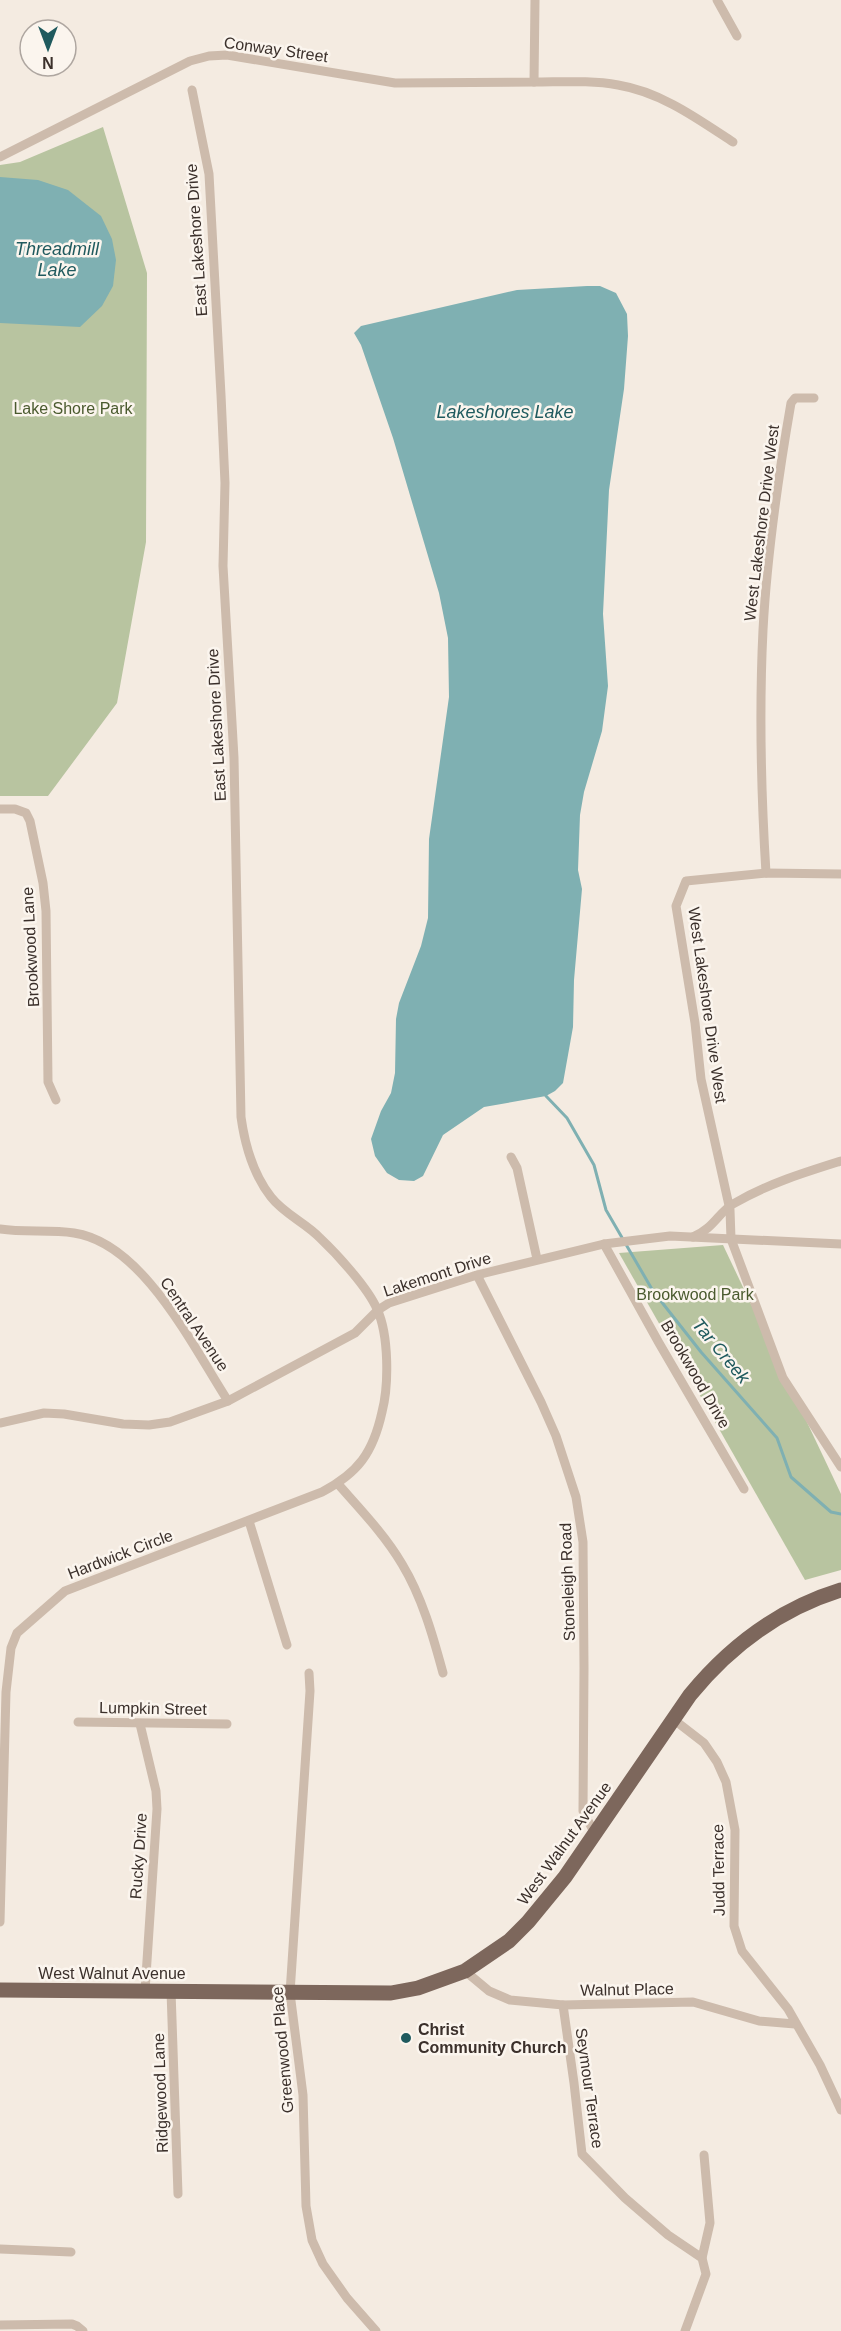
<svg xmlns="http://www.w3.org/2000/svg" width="841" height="2331" viewBox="0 0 841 2331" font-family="Helvetica,sans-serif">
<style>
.green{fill:#b8c4a0}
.water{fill:#7fb0b2}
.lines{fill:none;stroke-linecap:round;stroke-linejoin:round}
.stream{stroke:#7fb0b2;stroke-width:3}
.minor{stroke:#cdbbac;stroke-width:9}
.primary{stroke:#7d675c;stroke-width:15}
.poi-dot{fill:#1f5a5e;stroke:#fbf5ee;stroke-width:2}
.labels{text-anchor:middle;stroke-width:5;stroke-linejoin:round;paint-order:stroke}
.street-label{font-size:16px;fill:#3b302b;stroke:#fbf5ee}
.park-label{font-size:16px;fill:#4a5a2e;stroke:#fbf5ee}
.poi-label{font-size:16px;font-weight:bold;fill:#3b302b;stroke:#fbf5ee;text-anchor:start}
.water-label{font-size:18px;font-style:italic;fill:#1f5a5e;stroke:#fbf5ee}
</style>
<rect width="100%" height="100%" fill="#f4ebe1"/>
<!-- green -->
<g class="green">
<polygon points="103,127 147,273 146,542 117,703 48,796 0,796 0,165 20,162"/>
<polygon points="723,1245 841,1494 841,1570 805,1580 619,1253"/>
</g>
<!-- water -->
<g class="water">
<polygon points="0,177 38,180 68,190 101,216 112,239 116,260 113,286 102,306 80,327 0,323"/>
<polygon points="587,286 600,286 616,293 627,314 628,336 624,389 609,490 603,614 608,686 602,731 584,792 580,815 578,870 582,889 574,980 573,1027 563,1083 555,1091 546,1096 484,1107 443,1135 423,1176 414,1181 399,1180 387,1173 375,1156 371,1139 381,1111 391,1093 395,1073 396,1019 399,1003 421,946 428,918 429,839 449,697 448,638 439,593 393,438 361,345 354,333 361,326 517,290"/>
</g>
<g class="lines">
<!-- stream -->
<polyline class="stream" points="546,1096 567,1118 594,1165 606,1210 653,1291 701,1352 777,1438 791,1477 831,1512 841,1514"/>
<!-- minor -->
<g class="minor">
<polyline points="717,0 737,36"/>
<path d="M534,82C562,82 591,80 618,85C661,92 698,119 733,142"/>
<polyline points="0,157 190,61 209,56 227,55 395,83 534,82 535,0"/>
<polyline points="0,809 15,809 26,813 30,821 43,883 46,911 48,1082 56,1100"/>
<path d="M766,873C761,792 759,711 763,630C767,554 778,478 791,403L795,398H814"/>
<polyline points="841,874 766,873 686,881 676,906 695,1023 701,1079 730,1210 731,1239 783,1378 841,1467"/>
<polyline points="511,1157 517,1168 537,1259"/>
<path d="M0,1229C24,1233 50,1229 74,1233C143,1243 193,1347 228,1401"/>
<path d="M693,1237C714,1228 718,1213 733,1204C767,1184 803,1173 841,1161"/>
<polyline points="604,1244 659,1343 744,1489"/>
<polyline points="477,1275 541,1402 556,1436 576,1497 583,1542 584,1668 583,1811 595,1834"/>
<polyline points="0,1423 44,1413 64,1414 123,1424 149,1425 170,1422 228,1401 355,1333 378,1310 389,1303 477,1275 604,1244 670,1236 841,1244"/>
<path d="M338,1484C360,1509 385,1535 402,1564C422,1597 433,1636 443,1673"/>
<polyline points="249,1521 287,1645"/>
<polyline points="309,1673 310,1691 290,1993 303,2095 306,2206 312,2240 323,2264 347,2298 376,2331"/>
<polyline points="673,1719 704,1743 717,1762 726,1782 735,1830 734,1926 742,1951 788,2009 820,2065 841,2110"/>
<polyline points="78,1722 227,1724"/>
<polyline points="140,1724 156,1791 157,1809 145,1991"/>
<path d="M0,1922L6,1692L11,1648L17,1633L65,1591L322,1492C358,1473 373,1453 382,1412C389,1385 389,1335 377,1309C368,1288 337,1254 320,1238C306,1223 284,1214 271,1197C253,1174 245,1146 241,1117L234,758L223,566L225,483L221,395L209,174L192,90"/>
<polyline points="465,1971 489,1991 510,2000 563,2005 693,2002 759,2021 795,2024"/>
<polyline points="171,1991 178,2194"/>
<polyline points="563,2005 574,2083 582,2154 625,2198 668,2235 702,2258 706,2274 685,2331"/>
<polyline points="0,2249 71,2252"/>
<polyline points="702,2258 710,2223 704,2155"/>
<polyline points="0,2325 72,2324 77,2326 83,2331"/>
</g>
<!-- primary -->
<path class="primary" d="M0,1990L391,1993L418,1988L465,1971L509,1941L528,1922L565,1877L690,1695C731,1645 779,1609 841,1590"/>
</g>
<!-- markers -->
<circle class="poi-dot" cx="406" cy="2038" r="6"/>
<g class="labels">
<!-- street labels -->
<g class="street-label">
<text transform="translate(276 49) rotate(8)" y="6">Conway Street</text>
<text transform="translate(196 240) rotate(-94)" y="6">East Lakeshore Drive</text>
<text transform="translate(761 523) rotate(-83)" y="6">West Lakeshore Drive West</text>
<text transform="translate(216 725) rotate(-93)" y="6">East Lakeshore Drive</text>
<text transform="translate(30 947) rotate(-93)" y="6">Brookwood Lane</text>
<text transform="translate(708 1005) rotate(82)" y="6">West Lakeshore Drive West</text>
<text transform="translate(437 1274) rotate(-18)" y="6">Lakemont Drive</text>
<text transform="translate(195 1324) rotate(56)" y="6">Central Avenue</text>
<text transform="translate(696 1374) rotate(60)" y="6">Brookwood Drive</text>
<text transform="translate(120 1554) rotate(-21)" y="6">Hardwick Circle</text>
<text transform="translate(567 1582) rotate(-92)" y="6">Stoneleigh Road</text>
<text transform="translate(153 1708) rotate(1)" y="6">Lumpkin Street</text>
<text transform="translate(564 1843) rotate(-54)" y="6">West Walnut Avenue</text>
<text transform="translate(138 1856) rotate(-86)" y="6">Rucky Drive</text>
<text transform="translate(718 1870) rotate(-91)" y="6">Judd Terrace</text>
<text x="112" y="1979">West Walnut Avenue</text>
<text transform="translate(627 1989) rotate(-1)" y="6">Walnut Place</text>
<text transform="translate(282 2050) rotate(-95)" y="6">Greenwood Place</text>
<text transform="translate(590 2088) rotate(82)" y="6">Seymour Terrace</text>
<text transform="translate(160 2093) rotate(-92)" y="6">Ridgewood Lane</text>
</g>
<!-- park labels -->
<g class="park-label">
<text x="73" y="414">Lake Shore Park</text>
<text x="695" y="1300">Brookwood Park</text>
</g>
<!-- poi labels -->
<g class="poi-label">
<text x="418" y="2035">Christ<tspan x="418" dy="18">Community Church</tspan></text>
</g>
<!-- water labels -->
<g class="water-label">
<text x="57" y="255">Threadmill<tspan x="57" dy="21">Lake</tspan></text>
<text x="505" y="418">Lakeshores Lake</text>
<text transform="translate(721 1351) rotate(50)" y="6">Tar Creek</text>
</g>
</g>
<!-- north arrow -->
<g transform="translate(48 48) rotate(180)"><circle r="28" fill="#fbf5ee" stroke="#aea6a0" stroke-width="1.5"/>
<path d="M0-4.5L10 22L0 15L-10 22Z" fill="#1f5a5e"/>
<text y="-9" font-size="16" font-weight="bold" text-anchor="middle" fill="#3b302b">N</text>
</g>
</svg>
